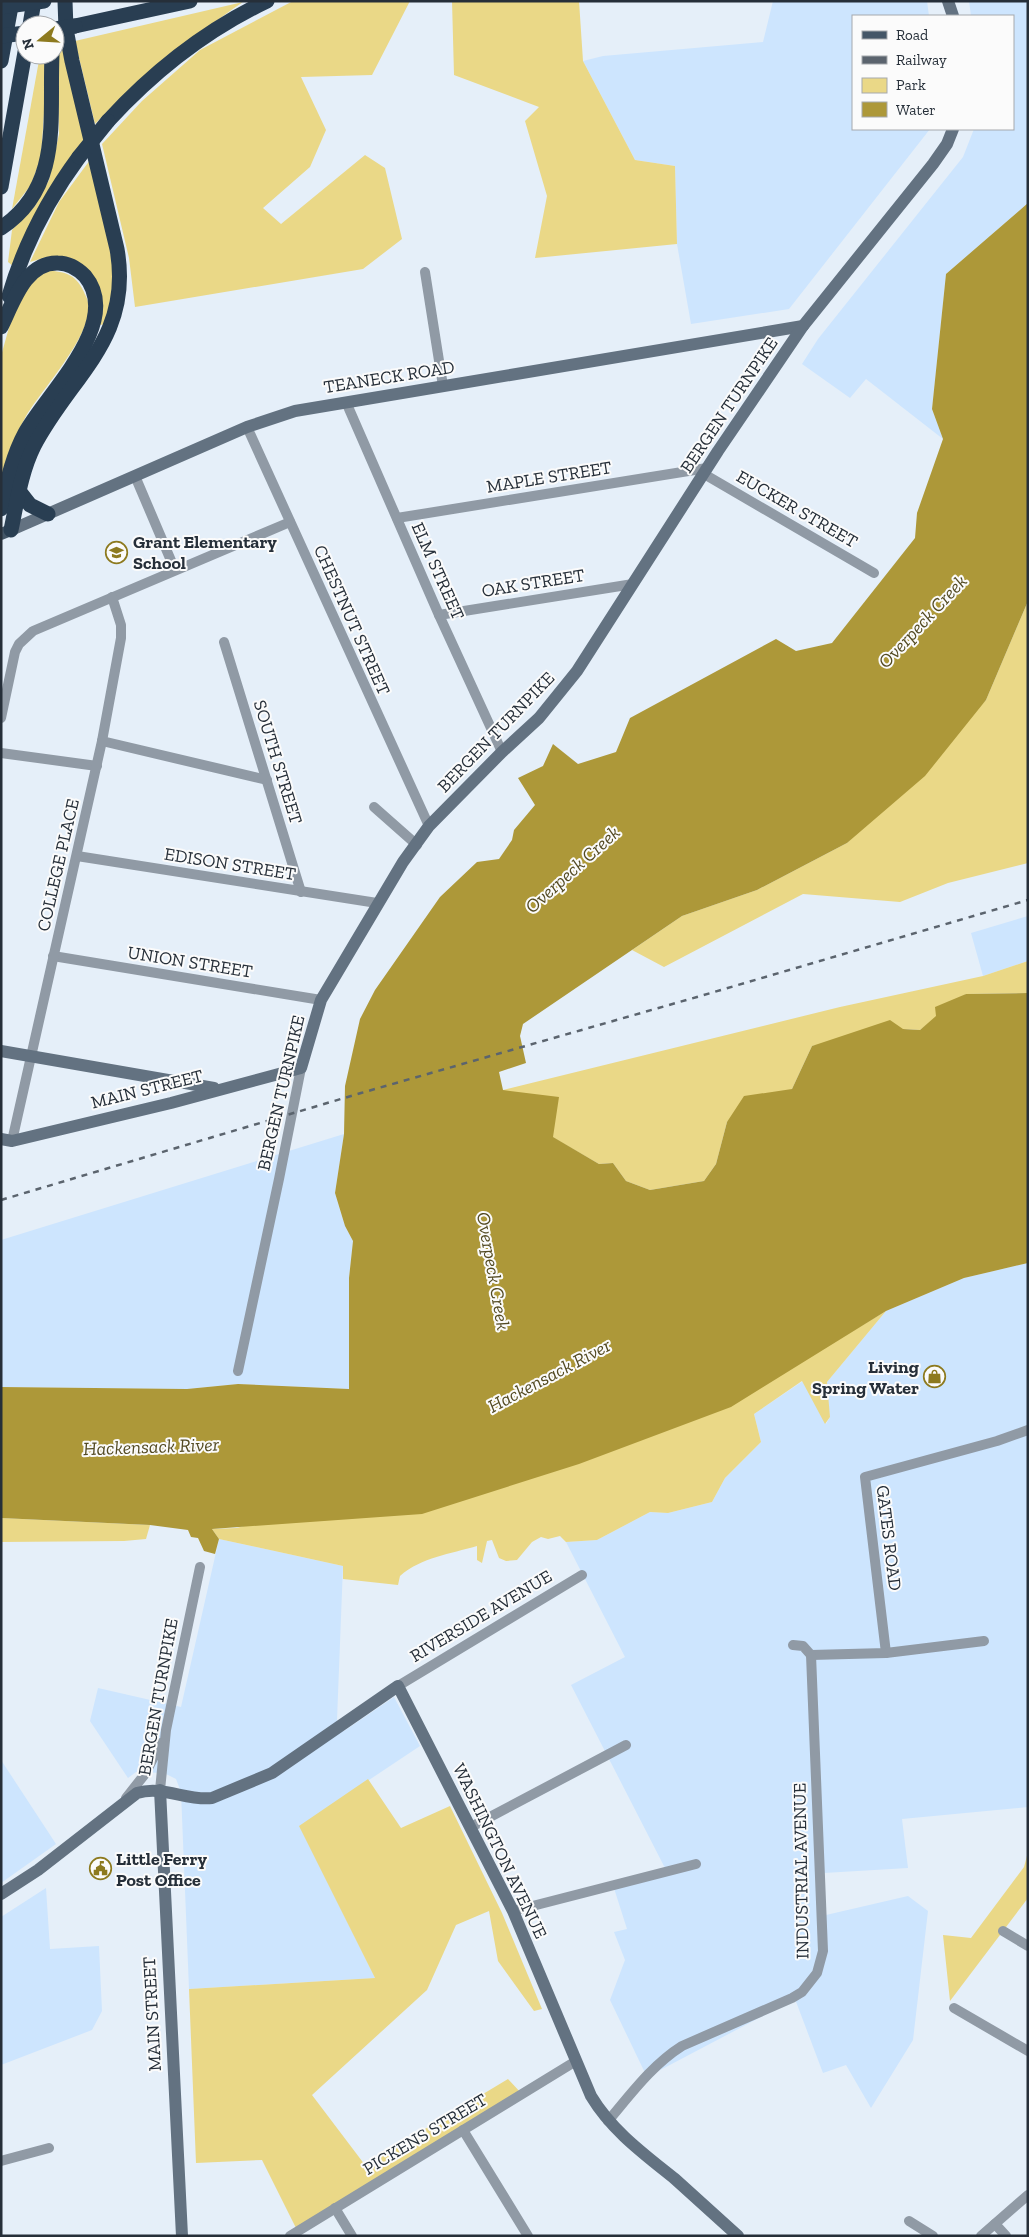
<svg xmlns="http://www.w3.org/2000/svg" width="1029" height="2237" viewBox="0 0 1029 2237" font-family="'Zilla Slab',serif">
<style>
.built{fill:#cde5fe}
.green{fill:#ead887}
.water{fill:#ad9839}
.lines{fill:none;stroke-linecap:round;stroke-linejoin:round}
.street{stroke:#909aa5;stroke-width:10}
.secondary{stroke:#637281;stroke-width:12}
.primary{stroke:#445667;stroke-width:12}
.highway{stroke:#293e52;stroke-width:15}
.rail{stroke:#5b646e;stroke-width:2.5;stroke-dasharray:6 6;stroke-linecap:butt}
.highway-bridge{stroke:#293e52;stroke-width:15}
.labels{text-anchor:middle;stroke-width:4;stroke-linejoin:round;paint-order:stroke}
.street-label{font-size:18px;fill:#262f39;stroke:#fbfbfb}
.poi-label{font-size:18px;font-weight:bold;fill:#262f39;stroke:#fbfbfb;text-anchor:start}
.water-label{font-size:19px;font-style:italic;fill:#534a22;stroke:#fbfbfb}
</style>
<rect width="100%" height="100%" fill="#e5eff9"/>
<!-- built -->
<g class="built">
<polygon points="773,1 927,1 929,16 853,16 853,129 930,129 789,309 691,324 677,244 675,166 635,160 583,61 603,56 763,42"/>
<polygon points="969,1 1028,1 1028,203 946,274 932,409 943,439 866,379 850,398 802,364 818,339 963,157 974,129 1013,129 1013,16 971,16"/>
<polygon points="1028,916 1028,961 983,976 971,933"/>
<polygon points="344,1134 335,1193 345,1226 353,1241 349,1278 350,1389 238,1384 187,1389 1,1387 1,1240"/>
<polygon points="1028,1263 1028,1807 902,1819 908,1868 824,1873 826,1915 908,1896 928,1911 913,2040 871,2108 846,2065 823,2073 795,1999 647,2077 610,2000 625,1960 614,1932 627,1929 612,1882 665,1868 571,1685 625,1657 566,1542 597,1540 650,1512 668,1513 712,1502 725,1478 761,1442 754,1414 803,1381 826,1424 830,1417 826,1383 886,1311 964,1278"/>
<polygon points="219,1539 343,1566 337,1720 344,1731 394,1697 420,1746 300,1826 375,1978 189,1989 181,1792 176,1779 164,1773 136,1772 128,1778 90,1721 98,1688 181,1707"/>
<polygon points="1,1760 56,1844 1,1883"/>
<polygon points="46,1888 50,1949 99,1946 102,2011 92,2030 1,2065 1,1917"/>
</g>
<!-- green -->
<g class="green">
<polygon points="293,1 410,1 372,75 301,77 326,130 310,167 263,208 281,224 365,155 385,168 402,239 363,269 135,307 129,258 102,144 142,101 200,50"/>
<polygon points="452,1 579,1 583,61 635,160 675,166 677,244 535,258 547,196 525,121 539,107 454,75"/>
<path d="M243,2C188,40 142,75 95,124L75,41Z"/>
<polygon points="64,48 85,139 13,266 8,262 12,230 35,206 49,180 59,134 57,50"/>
<polygon points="40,55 48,55 41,157 31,185 12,209"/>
<polygon points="90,160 109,242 115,282 106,324 100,325 99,292 69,258 47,257 30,262 59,202"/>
<path d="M44,270C63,272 75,272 84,292C85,295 88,299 88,303C95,333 40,391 25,418C14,438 7,460 1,482V356L10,324L27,286Z"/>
<polygon points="1028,601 1028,863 948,883 900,902 803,894 664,967 632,950 682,916 757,890 847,843 986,700"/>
<polygon points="1028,961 1028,993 966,994 920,1030 903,1029 812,1046 792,1089 727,1122 716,1164 704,1181 650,1190 626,1181 613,1163 599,1164 552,1137 503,1090 840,1007 983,976"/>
<path d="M886,1311L827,1382L830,1417L825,1424L802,1381L754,1414L761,1442L725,1478L712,1502L668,1513L650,1512L597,1540L566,1542L560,1536L548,1539L541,1537L532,1542L517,1560L506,1561L499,1558L492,1540L487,1541L482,1563L477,1560V1546C450,1554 422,1557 400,1576L398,1585L343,1579V1566L219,1539L212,1529L237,1528L812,1355Z"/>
<polygon points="1,1518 150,1525 146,1539 124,1541 1,1542"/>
<polygon points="368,1779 401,1828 450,1806 502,1913 542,2009 534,2011 498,1961 489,1911 456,1925 427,1990 312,2095 365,2165 508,2079 522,2094 297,2230 262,2160 196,2163 189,1989 375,1978 299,1826"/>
<polygon points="1028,1852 1028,1898 950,2001 943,1935 971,1938 1024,1867"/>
</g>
<!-- water -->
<polygon class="water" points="1028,203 1028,601 986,700 925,776 847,843 757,890 682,916 523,1024 520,1036 526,1063 499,1072 503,1090 559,1097 553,1137 599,1164 613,1163 626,1181 650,1190 704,1181 716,1164 727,1122 744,1096 792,1089 812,1046 890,1020 903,1029 920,1030 936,1016 935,1007 966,994 1028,993 1028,1263 964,1278 886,1311 731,1407 579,1464 422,1514 212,1529 219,1539 215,1554 204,1551 198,1538 191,1537 188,1530 150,1525 1,1518 1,1387 187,1389 238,1384 349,1389 349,1278 353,1241 345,1226 335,1193 344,1134 345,1086 360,1019 375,990 440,897 477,862 499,859 512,840 514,830 535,805 518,778 543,766 553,744 578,764 616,752 630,718 776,639 796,651 832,643 915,538 917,513 943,439 932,409 946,274"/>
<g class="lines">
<!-- street -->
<g class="street">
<polyline points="425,272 443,386"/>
<polyline points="346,402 439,615 502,752"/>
<polyline points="247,427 429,826"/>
<polyline points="704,474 874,573"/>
<polyline points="135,476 175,570"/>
<polyline points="397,518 707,468"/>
<polyline points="439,615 633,584"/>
<polyline points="224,642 301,892"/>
<polyline points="1,718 15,652 19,644 33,631 290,522"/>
<polyline points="102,741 267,780"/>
<polyline points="1,753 97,766"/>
<polyline points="374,807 417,845"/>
<polyline points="77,856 377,903"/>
<polyline points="53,956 321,1000"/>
<polyline points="12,1141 102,741 121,638 121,625 112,597"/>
<polyline points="238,1371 279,1179 301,1068"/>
<polyline points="886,1653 865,1477 997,1441 1028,1430"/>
<polyline points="811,1655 886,1653 984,1641"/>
<polyline points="398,1686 582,1575"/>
<polyline points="160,1790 166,1730 200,1567"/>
<polyline points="126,1798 145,1774 161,1743"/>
<polyline points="471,1827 626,1745"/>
<polyline points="513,1911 696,1864"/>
<polyline points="1003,1931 1028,1946"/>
<polyline points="954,2008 1028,2051"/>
<path d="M608,2121C631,2094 652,2065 682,2046L792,1998L802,1992L817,1973L823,1951L811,1655L803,1646L793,1645"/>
<polyline points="463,2130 528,2236"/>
<polyline points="1,2161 49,2148"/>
<polyline points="335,2208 352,2236"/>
<polyline points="909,2221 933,2236"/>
<polyline points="995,2224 1006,2236"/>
<polyline points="290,2236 576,2061"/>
<polyline points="981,2236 1028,2195"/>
</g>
<!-- secondary -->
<g class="secondary">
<polyline points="948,1 953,16"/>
<polyline points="11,530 247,427 295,411 803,326"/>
<polyline points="1,1051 214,1088"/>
<polyline points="1,1139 12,1141 171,1103 301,1068 321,1000 403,862 429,826 502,752 539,718 577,671 718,451 803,326 933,164 947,144 953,129"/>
<polyline points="160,1790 182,2236"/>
<path d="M1,1894L38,1870L137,1793C163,1785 186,1801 212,1798L272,1773L398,1686L513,1911L591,2096C612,2131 644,2154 675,2179C696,2198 717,2217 738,2236"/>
</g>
<!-- primary -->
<polyline class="primary" points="1,534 11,530"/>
<!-- highway -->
<g class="highway">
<polyline points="30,25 34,1"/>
<polyline points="75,26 190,1"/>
<polyline points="1,61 12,1"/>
<path d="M108,121C153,72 206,30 267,1"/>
<polyline points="1,187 25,52"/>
<path d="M1,228C63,187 49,118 52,55"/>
<path d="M9,296C24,245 48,199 79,157"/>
<path d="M1,327C13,303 25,262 58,263C68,263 78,269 85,276C124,323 46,394 25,433C12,457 7,483 1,509"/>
<polyline points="19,491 30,505 48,514"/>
<path d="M11,530C17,502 21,472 34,446C71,375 133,339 117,249L72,61L66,29L65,1"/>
</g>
<!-- rail -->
<polyline class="rail" points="1,1200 361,1093 697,997 1028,900"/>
<!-- highway-bridge -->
<g class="highway-bridge">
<polyline points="1,7 44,1"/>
<polyline points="55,29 75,26"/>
<polyline points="1,36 25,33"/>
<polyline points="79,157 108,121"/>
</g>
</g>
<!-- icons -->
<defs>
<symbol id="school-ring" viewBox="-11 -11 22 22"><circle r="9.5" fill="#fbfbfb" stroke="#8d7a1f" stroke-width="1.5"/><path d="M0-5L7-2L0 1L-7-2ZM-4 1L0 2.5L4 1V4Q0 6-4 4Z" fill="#8d7a1f"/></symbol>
<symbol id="shop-ring" viewBox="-11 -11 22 22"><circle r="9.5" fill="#fbfbfb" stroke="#8d7a1f" stroke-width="1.5"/><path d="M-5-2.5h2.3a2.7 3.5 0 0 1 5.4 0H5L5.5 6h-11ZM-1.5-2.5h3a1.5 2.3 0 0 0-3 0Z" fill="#8d7a1f"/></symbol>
<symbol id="civic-ring" viewBox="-11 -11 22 22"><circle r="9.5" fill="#fbfbfb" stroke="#8d7a1f" stroke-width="1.5"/><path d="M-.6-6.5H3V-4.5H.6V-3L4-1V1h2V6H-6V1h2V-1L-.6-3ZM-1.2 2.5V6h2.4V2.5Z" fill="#8d7a1f"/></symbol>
</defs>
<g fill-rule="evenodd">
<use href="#school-ring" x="104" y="540" width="25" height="25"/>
<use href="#shop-ring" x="922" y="1364" width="25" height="25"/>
<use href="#civic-ring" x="88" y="1856" width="25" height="25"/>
</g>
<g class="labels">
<!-- street labels -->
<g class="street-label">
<text transform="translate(389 377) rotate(-9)" y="6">TEANECK ROAD</text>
<text transform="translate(729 405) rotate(-56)" y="6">BERGEN TURNPIKE</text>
<text transform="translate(549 477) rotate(-9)" y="6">MAPLE STREET</text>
<text transform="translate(797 509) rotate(30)" y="6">EUCKER STREET</text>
<text transform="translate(438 571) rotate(66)" y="6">ELM STREET</text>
<text transform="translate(533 583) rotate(-9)" y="6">OAK STREET</text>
<text transform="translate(352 620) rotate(66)" y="6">CHESTNUT STREET</text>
<text transform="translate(496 732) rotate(-46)" y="6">BERGEN TURNPIKE</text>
<text transform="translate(278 762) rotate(73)" y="6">SOUTH STREET</text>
<text transform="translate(230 864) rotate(9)" y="6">EDISON STREET</text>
<text transform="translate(58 865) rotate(-77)" y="6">COLLEGE PLACE</text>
<text transform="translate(190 962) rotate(9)" y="6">UNION STREET</text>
<text transform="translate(147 1089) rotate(-14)" y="6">MAIN STREET</text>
<text transform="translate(281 1093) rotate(-77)" y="6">BERGEN TURNPIKE</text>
<text transform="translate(889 1538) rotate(83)" y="6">GATES ROAD</text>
<text transform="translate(481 1616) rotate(-31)" y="6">RIVERSIDE AVENUE</text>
<text transform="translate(158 1697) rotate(-80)" y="6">BERGEN TURNPIKE</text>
<text transform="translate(500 1851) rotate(64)" y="6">WASHINGTON AVENUE</text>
<text transform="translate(801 1871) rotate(-91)" y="6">INDUSTRIAL AVENUE</text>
<text transform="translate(152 2014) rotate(-93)" y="6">MAIN STREET</text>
<text transform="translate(425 2134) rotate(-31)" y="6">PICKENS STREET</text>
</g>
<!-- poi labels -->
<g class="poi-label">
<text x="133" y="548">Grant Elementary<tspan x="133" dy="21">School</tspan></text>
<text x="919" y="1373" text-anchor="end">Living<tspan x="919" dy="21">Spring Water</tspan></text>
<text x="116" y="1865">Little Ferry<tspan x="116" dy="21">Post Office</tspan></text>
</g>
<!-- water labels -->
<g class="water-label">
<text transform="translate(922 621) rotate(-47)" y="7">Overpeck Creek</text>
<text transform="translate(572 869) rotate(-42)" y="7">Overpeck Creek</text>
<text transform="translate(494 1271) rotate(80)" y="7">Overpeck Creek</text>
<text transform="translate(549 1375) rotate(-28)" y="7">Hackensack River</text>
<text transform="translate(151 1446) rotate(-2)" y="7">Hackensack River</text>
</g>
</g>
<!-- border -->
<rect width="1029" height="2237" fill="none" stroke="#262f39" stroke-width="5"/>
<!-- legend -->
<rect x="852" y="15" width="162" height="115" fill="#fbfbfb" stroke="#a6a9ad"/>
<rect x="862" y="31" width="25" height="8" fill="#445667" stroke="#a6a9ad"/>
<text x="896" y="40" font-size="15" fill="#262f39">Road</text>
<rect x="862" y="56" width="25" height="8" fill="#5b646e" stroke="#a6a9ad"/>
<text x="896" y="65" font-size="15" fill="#262f39">Railway</text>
<rect x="862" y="78" width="25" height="15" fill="#ead887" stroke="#a6a9ad"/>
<text x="896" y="90" font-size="15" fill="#262f39">Park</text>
<rect x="862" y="102" width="25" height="15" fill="#ad9839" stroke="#a6a9ad"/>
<text x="896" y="115" font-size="15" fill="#262f39">Water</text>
<!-- north arrow -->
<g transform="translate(40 40) rotate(252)"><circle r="24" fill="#fbfbfb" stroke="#a6a9ad"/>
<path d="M0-4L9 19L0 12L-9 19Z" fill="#8d7a1f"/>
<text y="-8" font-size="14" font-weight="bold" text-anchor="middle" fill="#262f39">N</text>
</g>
</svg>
